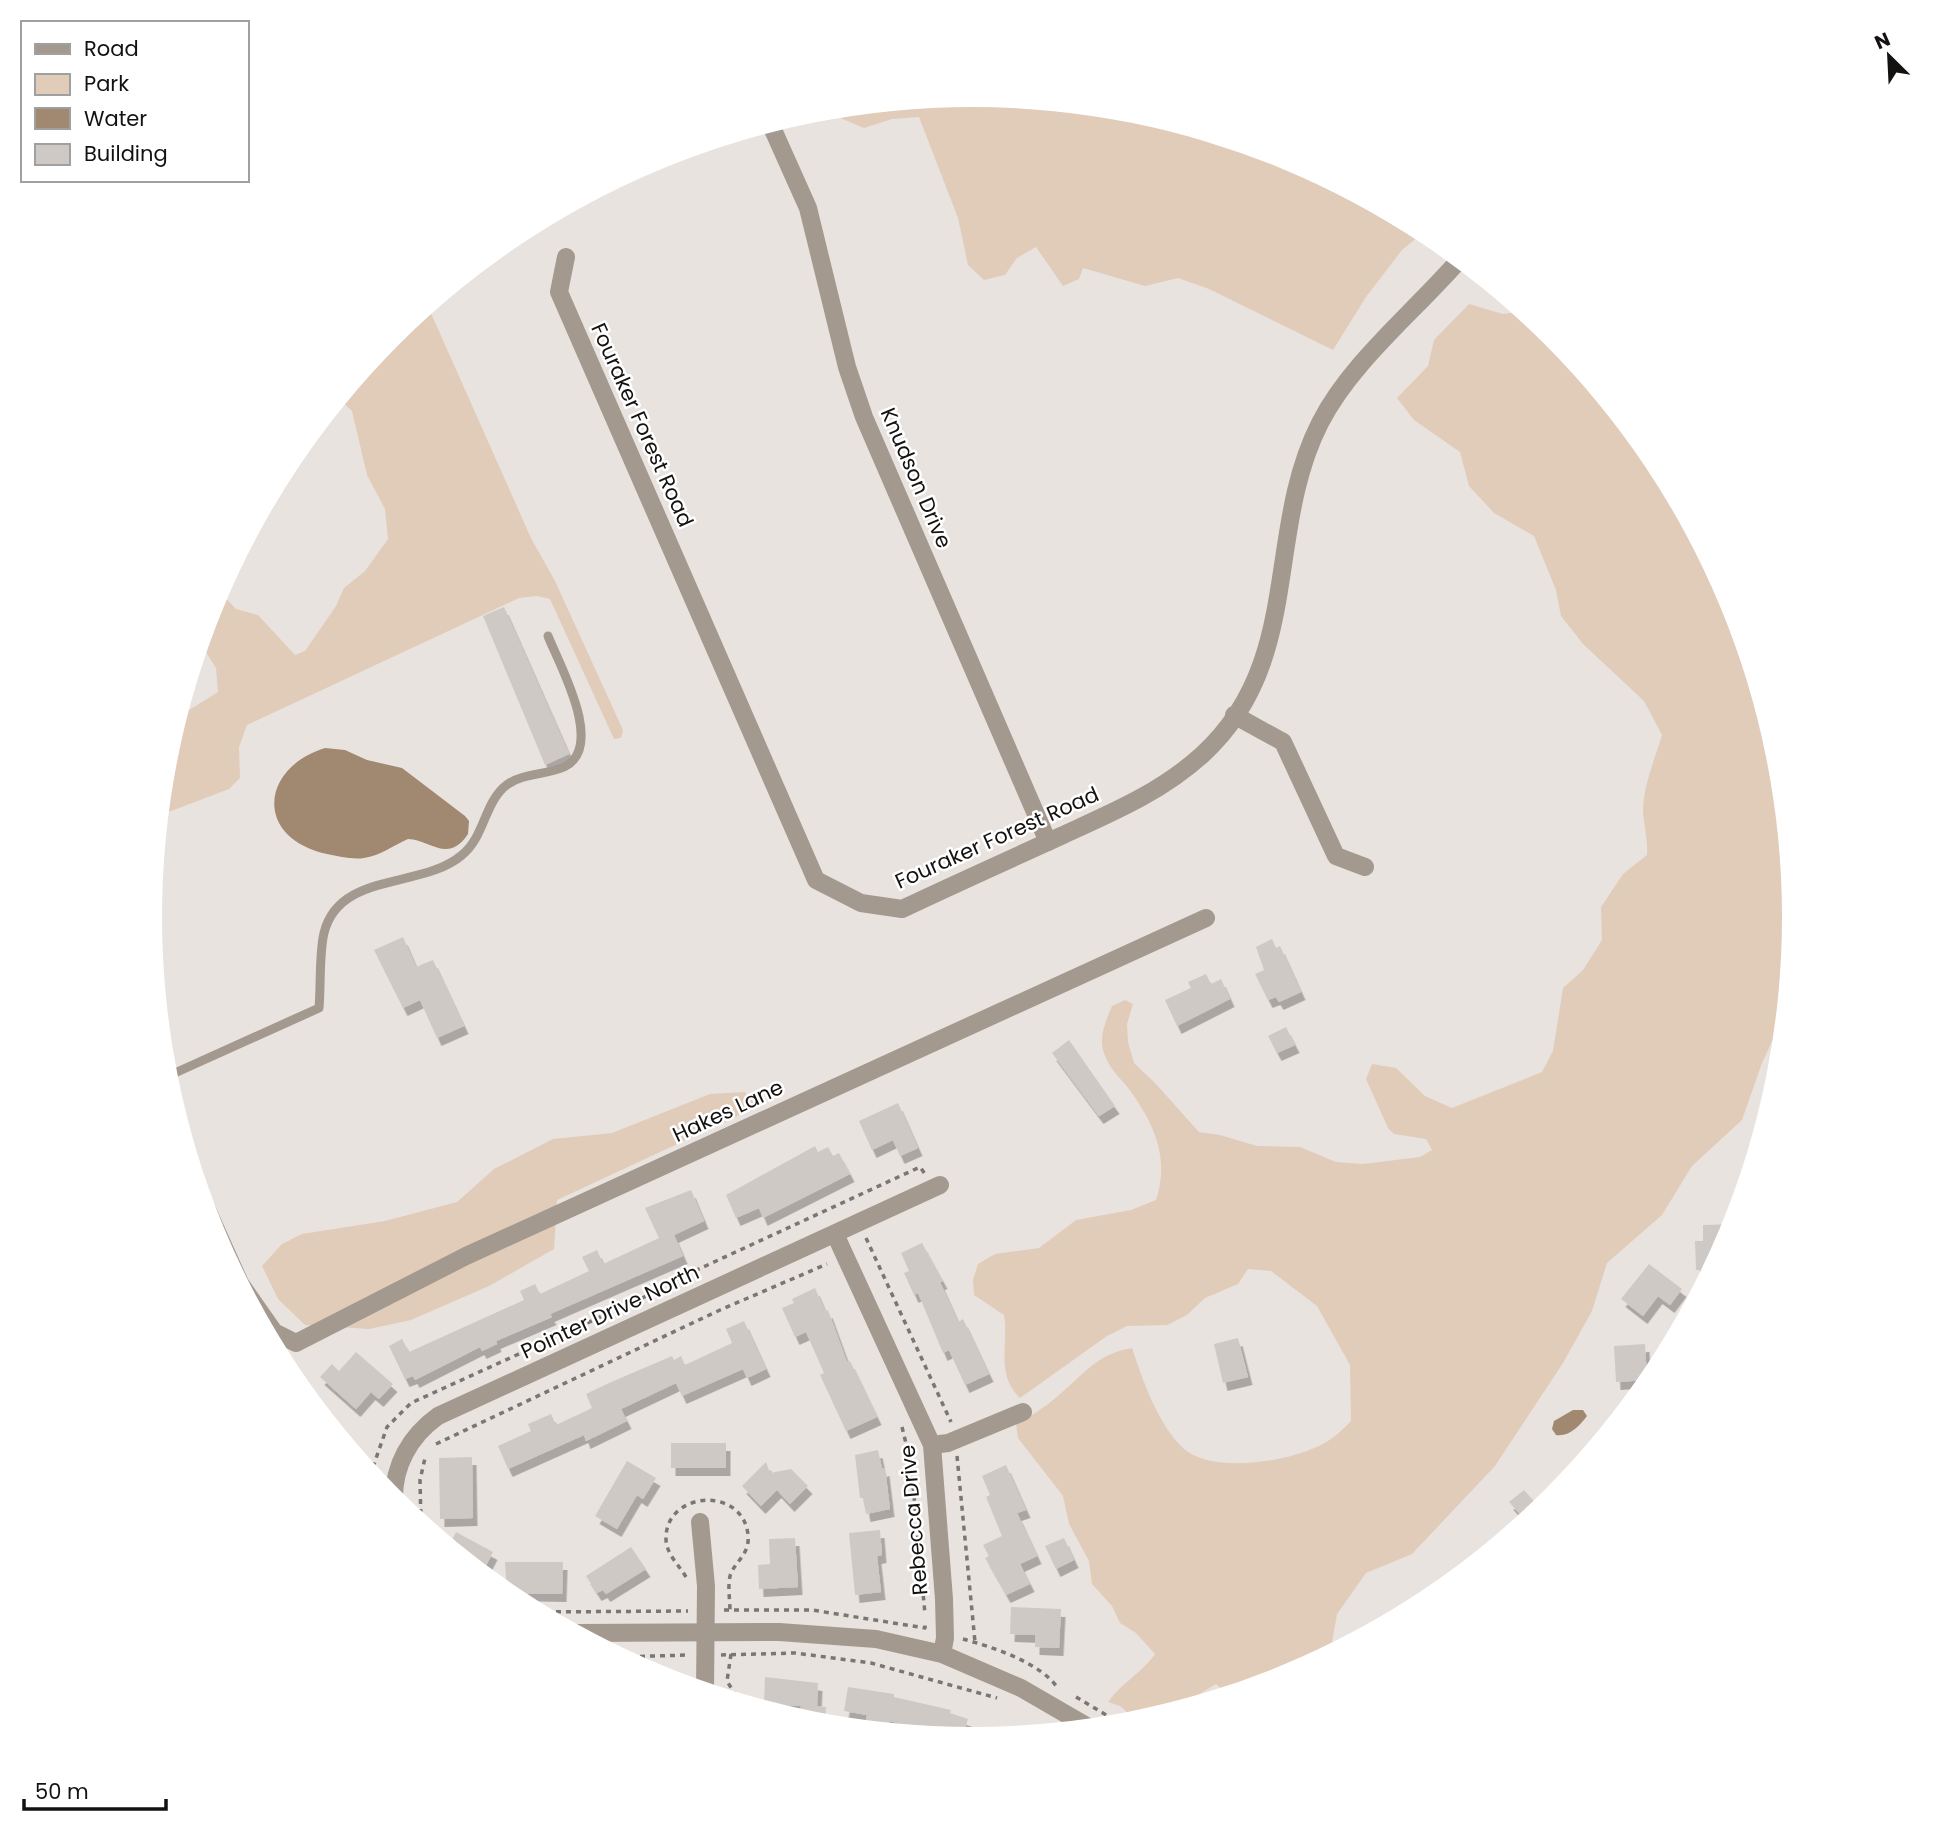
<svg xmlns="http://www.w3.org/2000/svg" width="1945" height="1834" viewBox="0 0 1945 1834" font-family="Poppins,sans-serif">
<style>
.green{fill:#e1ccb9}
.water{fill:#a18871}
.building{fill:#cfc9c5;filter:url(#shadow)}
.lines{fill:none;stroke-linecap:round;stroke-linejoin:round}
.path{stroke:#7a7674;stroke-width:3.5;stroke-dasharray:5 5;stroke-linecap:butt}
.service{stroke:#a4998e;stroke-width:9}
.minor{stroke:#a4998e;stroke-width:18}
.labels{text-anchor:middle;stroke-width:5;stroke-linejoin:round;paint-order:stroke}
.street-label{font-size:21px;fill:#141211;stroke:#fff}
</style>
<defs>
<filter id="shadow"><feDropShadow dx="4.5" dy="8" stdDeviation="0" flood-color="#0004"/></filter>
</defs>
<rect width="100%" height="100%" fill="#e9e3df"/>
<!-- green -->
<g class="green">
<polygon points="973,95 1133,110 1288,157 1425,231 1402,250 1366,297 1333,350 1209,289 1178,278 1145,286 1083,268 1079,279 1063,286 1036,247 1017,258 1005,275 984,280 968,265 958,218 919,117 892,119 864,128 838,117 842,107"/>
<polygon points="430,303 430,311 531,538 555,581 623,730 621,738 614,739 550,599 537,596 519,598 247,725 239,747 240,778 229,789 166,813 156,860 166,756 178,717 218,692 216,668 200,643 219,591 236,609 258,615 295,655 305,651 336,606 344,588 365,571 388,539 385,509 367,475 352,411 339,399 391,335"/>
<path d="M1469,304L1503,314L1524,311L1554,336L1657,460L1733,603L1779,757L1795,917L1792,944L1786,959V1011L1762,1063L1742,1120L1692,1166L1662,1215L1607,1263L1592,1311L1563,1363L1495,1466L1412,1554L1366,1573L1337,1614L1330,1654L1287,1677L1228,1695L1216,1684C1193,1697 1163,1722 1136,1720L1120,1706L1108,1702C1121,1683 1142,1673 1155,1654L1136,1633L1120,1623L1112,1606L1092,1584L1089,1561L1069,1524L1063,1496L1018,1438L1016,1424C1031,1416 1045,1407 1058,1396C1083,1375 1098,1353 1132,1348C1143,1381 1158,1424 1183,1448C1213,1476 1300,1461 1331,1439C1338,1434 1345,1427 1351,1421L1350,1365L1317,1306L1271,1271L1248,1269L1238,1284L1205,1298L1187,1315L1167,1325L1127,1326L1107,1336L1020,1398C995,1374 1009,1345 1004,1315L974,1295L973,1280L978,1264L995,1254L1039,1248L1076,1220L1131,1210L1156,1200C1170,1157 1154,1124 1129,1089C1120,1078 1108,1067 1104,1053C1098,1037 1106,1021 1112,1006L1125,1000L1133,1004L1127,1024L1128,1042L1134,1063L1155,1083L1199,1132L1220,1135L1257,1146L1300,1147L1336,1162L1363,1164L1420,1157L1432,1150L1426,1139L1394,1134L1388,1128L1366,1079L1372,1064L1396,1068L1425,1096L1452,1108L1542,1072L1553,1051L1563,988L1583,970L1602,940L1601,907L1623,874L1647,855C1648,840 1644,826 1643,811C1643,786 1655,759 1662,735L1644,701L1583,644L1561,616L1556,590L1534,536L1494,513L1469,486L1460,452L1414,420L1397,398L1428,366L1434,340Z"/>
<polygon points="745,1092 757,1107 557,1200 554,1249 489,1286 411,1320 369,1329 305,1325 278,1299 262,1266 282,1244 302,1234 385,1221 457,1202 494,1169 553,1139 612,1133 710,1094"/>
</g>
<!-- water -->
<g class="water">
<path d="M325,748L345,750L367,760L402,768L465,816L469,821L468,834C448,864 431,840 408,839C394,845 380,856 364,858C352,860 339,856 327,854C254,838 260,768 325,748Z"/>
<path d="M1573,1410H1583L1587,1416C1580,1425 1570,1437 1556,1435L1552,1429L1554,1421Z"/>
</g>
<!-- building -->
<g class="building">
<polygon points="504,607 569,754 545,765 483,616"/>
<polygon points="403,937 416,967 433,960 464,1026 437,1038 420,1000 403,1008 374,950"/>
<polygon points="1272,939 1276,948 1280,946 1301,992 1279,1002 1276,997 1268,1000 1255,974 1264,970 1256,947"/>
<polygon points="1206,974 1211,984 1221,979 1230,999 1177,1026 1165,1000 1191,988 1188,982"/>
<polygon points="1286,1027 1295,1045 1277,1053 1268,1036"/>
<polygon points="1069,1040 1115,1106 1099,1116 1052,1053"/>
<polygon points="898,1103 918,1148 900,1156 893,1140 872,1150 859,1121"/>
<polygon points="815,1146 818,1152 828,1147 833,1156 839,1153 850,1174 763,1218 759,1208 736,1218 726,1195"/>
<polygon points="691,1190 704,1221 674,1235 683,1256 550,1314 552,1317 496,1341 497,1344 482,1351 480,1347 415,1380 413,1376 405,1379 389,1346 402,1339 409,1352 524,1300 520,1291 535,1284 540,1294 589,1271 582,1257 597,1250 603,1264 659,1238 645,1208"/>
<polygon points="1735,1224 1712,1270 1696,1270 1695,1241 1703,1241 1703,1225"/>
<polygon points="922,1243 943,1281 940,1282 958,1322 963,1319 989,1374 965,1385 949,1350 943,1353 918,1293 914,1295 904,1273 909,1271 901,1253"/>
<polygon points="1649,1264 1682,1289 1670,1305 1658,1296 1643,1316 1621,1299"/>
<polygon points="815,1288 825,1311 828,1310 847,1362 850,1361 877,1417 846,1431 820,1375 824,1373 806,1332 795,1337 782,1308 794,1303 792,1299"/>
<polygon points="744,1321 766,1369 747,1378 743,1369 682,1396 676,1383 621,1409 627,1421 586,1441 584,1435 508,1469 498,1446 531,1431 528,1424 551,1414 556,1425 592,1408 586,1394 609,1383 672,1356 674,1360 681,1356 685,1365 732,1343 726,1329"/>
<polygon points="1238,1338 1248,1377 1223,1383 1214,1344"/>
<polygon points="1645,1344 1647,1380 1616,1382 1614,1346"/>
<polygon points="356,1352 393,1384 379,1399 371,1392 356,1409 320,1377 332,1364 339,1371"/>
<rect x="671" y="1443" width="55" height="25"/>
<polygon points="878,1450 882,1469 885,1468 890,1509 866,1514 863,1498 860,1498 855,1455"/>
<polygon points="472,1457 473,1518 440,1519 439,1458"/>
<polygon points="627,1461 656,1478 643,1499 637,1495 617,1529 595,1516"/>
<polygon points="766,1462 770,1473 791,1469 808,1486 790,1504 777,1490 761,1506 742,1486"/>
<polygon points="1006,1465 1026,1510 1017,1513 1037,1556 1020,1564 1030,1584 1006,1595 985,1558 989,1556 983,1545 1002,1536 986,1497 990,1495 982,1476"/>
<polygon points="1524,1490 1541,1509 1526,1521 1509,1502"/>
<polygon points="880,1530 882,1555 877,1556 881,1592 855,1595 849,1533"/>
<polygon points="456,1532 493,1552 482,1573 449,1546"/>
<polygon points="795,1538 798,1587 759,1589 758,1565 770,1564 769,1539"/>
<polygon points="1064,1538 1074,1560 1056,1569 1045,1546"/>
<polygon points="631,1547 646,1569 606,1594 603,1590 597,1593 586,1576"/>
<polygon points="505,1562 563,1562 562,1594 507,1593"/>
<polygon points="1011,1607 1061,1609 1059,1648 1035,1647 1035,1635 1010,1634"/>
<polygon points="765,1677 818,1683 817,1706 826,1707 825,1722 800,1720 801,1706 764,1704"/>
<polygon points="848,1687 894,1694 894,1697 951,1710 950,1713 968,1719 962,1738 919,1734 920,1729 890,1721 888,1731 865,1729 867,1715 844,1711"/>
</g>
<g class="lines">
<!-- path -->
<g class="path">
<polyline points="866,1238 951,1422"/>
<polyline points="902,1427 911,1464 925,1614"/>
<polyline points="436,1444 720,1310 827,1264"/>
<polyline points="957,1456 975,1642"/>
<polyline points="374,1477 373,1467 387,1427 411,1403 653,1293 662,1286 920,1167 925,1174"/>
<polyline points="421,1524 420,1480 425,1458"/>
<path d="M686,1577C679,1565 667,1555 666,1540C664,1491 743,1485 748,1535C750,1553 737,1560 731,1573C727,1583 730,1600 730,1611"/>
<polyline points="724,1610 812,1610 925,1628 925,1624"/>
<polyline points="536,1612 688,1611"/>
<path d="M963,1639C992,1647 1039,1662 1057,1687"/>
<polyline points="731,1654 727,1681 739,1701"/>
<polyline points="721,1655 795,1653 871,1663 997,1698"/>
<polyline points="620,1657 688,1655"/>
<polyline points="1076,1697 1123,1725"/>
</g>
<!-- service -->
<path class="service" d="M166,1077L319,1008C321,985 319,954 324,933C339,871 423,889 462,855C485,837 484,801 508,784C524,773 546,775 564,767C606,747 559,664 548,636"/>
<!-- minor -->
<g class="minor">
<polyline points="770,123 808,208 847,367 864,417 1048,842"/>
<path d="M566,257L559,292L816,880L861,903L902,909C955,884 1008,860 1061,836C1111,813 1160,793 1202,755C1304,662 1264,533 1320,423C1351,362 1416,310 1460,259"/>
<polyline points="1234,715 1283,742 1336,856 1365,867"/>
<polyline points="204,1203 239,1281"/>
<polyline points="835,1234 932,1445 944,1599 945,1638 942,1654"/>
<polyline points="239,1282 274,1332 296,1343 466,1256 1206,918"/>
<polyline points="932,1445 948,1443 1023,1412"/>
<path d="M394,1501C393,1466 410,1436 438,1416L940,1185"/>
<polyline points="700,1522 706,1586 705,1691"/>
<polyline points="577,1633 779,1632 876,1639 942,1654 1021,1688 1090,1728"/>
</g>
</g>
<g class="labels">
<!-- street labels -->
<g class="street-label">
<text transform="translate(642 425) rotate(66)" y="7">Fouraker Forest Road</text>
<text transform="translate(916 478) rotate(67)" y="7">Knudson Drive</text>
<text transform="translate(997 838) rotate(-24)" y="7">Fouraker Forest Road</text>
<text transform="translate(728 1111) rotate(-25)" y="7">Hakes Lane</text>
<text transform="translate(610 1312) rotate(-25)" y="7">Pointer Drive North</text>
<text transform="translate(914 1520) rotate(-95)" y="7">Rebecca Drive</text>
</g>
</g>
<!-- crop -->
<path d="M0 0H1945V1834H0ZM162 917a810 810 0 1 1 1620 0a810 810 0 1 1-1620 0Z" fill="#fff" fill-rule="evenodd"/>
<!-- legend -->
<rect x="21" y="21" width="228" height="161" fill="#ffffff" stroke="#a1a0a0" stroke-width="2"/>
<rect x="35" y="44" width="35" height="10" fill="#a4998e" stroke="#a1a0a0" stroke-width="2"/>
<text x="84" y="56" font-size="21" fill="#141211">Road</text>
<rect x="35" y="74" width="35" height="21" fill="#e1ccb9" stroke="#a1a0a0" stroke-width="2"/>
<text x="84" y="91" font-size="21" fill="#141211">Park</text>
<rect x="35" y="108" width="35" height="21" fill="#a18871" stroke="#a1a0a0" stroke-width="2"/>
<text x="84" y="126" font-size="21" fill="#141211">Water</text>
<rect x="35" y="144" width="35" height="21" fill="#cfc9c5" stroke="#a1a0a0" stroke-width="2"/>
<text x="84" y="161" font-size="21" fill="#141211">Building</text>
<!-- north arrow -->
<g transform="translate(1889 56) rotate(336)" stroke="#ffffff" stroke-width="5" paint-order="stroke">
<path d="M0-5L12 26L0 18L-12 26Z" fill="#141211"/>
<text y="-10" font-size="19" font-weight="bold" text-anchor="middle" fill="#141211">N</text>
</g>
<!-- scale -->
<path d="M24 1799v10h142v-10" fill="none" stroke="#141211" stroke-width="3.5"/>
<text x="35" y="1799" font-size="21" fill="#141211" stroke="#ffffff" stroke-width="5" paint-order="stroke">50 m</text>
</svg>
